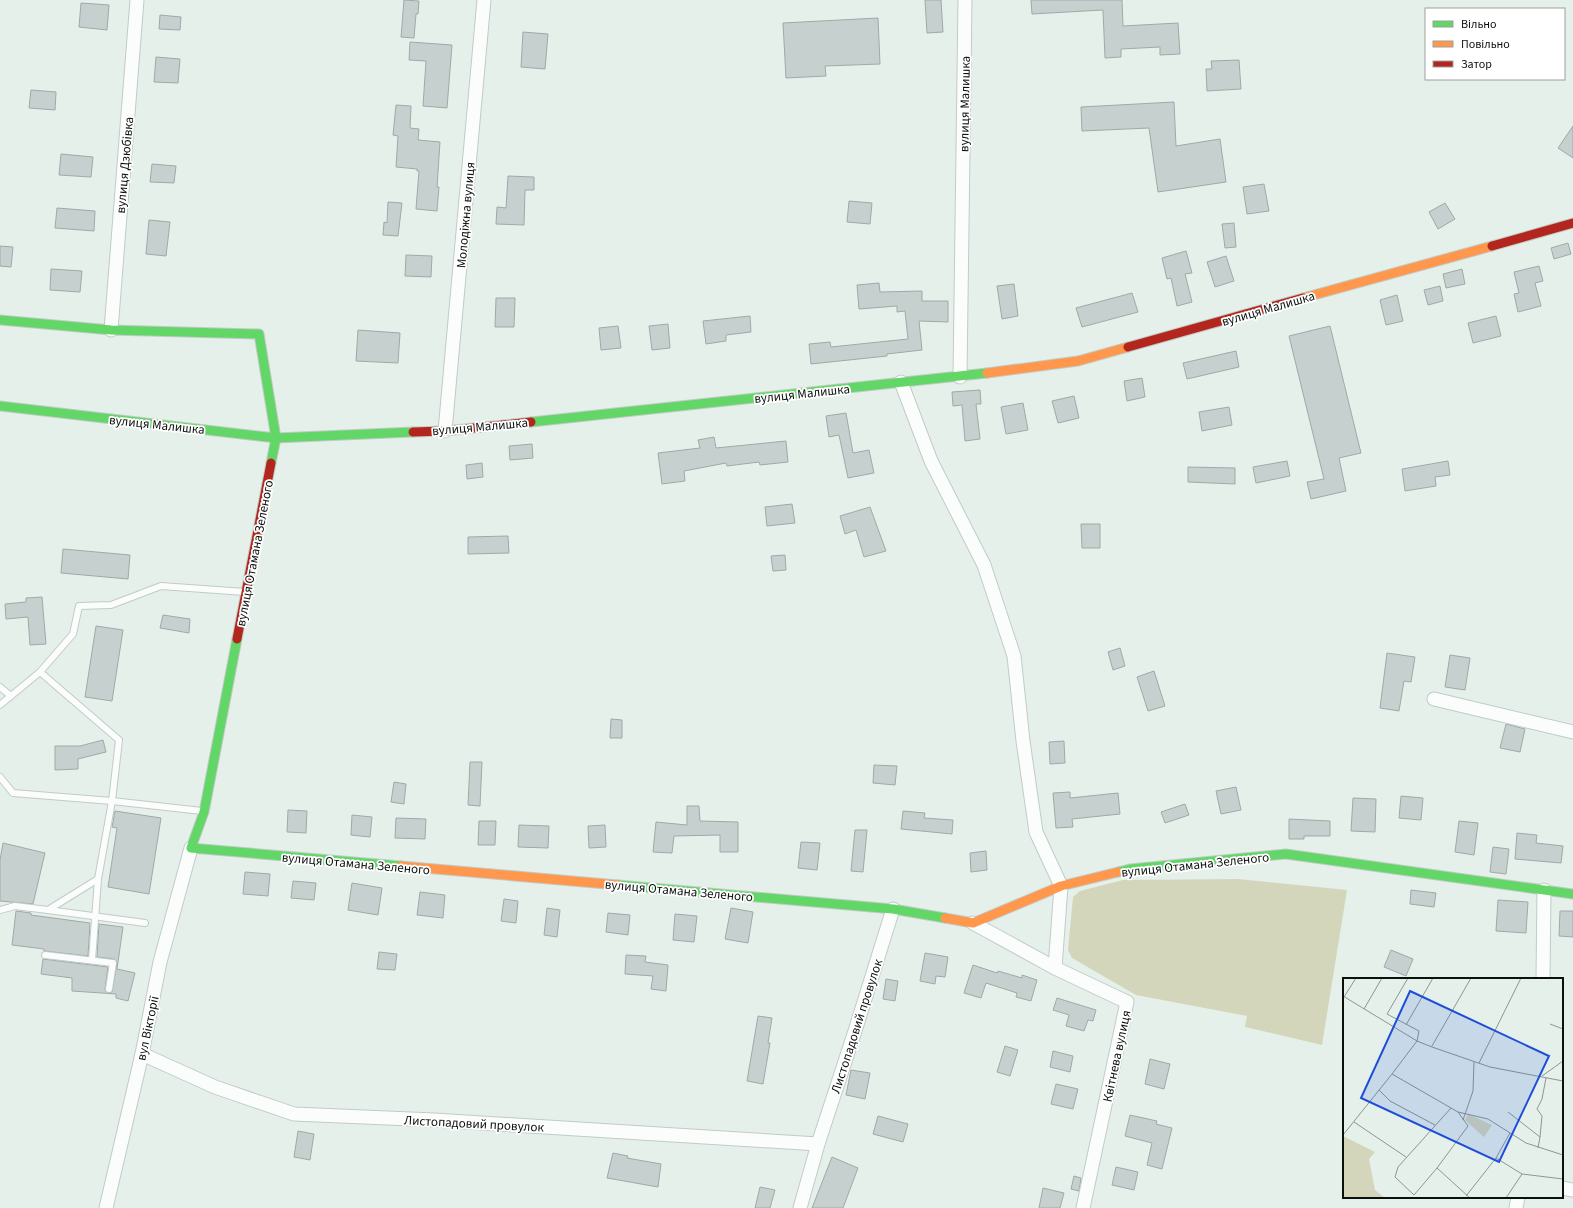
<svg xmlns="http://www.w3.org/2000/svg" width="1573" height="1208" viewBox="0 0 1573 1208" font-family="'Source Sans 3',sans-serif">
<style>
.green{fill:#d4d6bb}
.building{fill:#c6d0ce;stroke:#a0a9a7}
.lines{fill:none;stroke-linecap:round;stroke-linejoin:round}
.lane-casing{stroke:#c2cbc7;stroke-width:8}
.street-casing{stroke:#c2cbc7;stroke-width:15}
.fast-casing{stroke:#c2cbc7;stroke-width:11}
.slow-casing{stroke:#c2cbc7;stroke-width:11}
.jam-casing{stroke:#c2cbc7;stroke-width:11}
.lane{stroke:#fbfdfc;stroke-width:6}
.street{stroke:#fbfdfc;stroke-width:13}
.fast{stroke:#63d668;stroke-width:9}
.slow{stroke:#ff974d;stroke-width:9}
.jam{stroke:#b3261e;stroke-width:9}
.labels{text-anchor:middle;stroke-width:3.5;stroke-linejoin:round;paint-order:stroke}
.street-label{font-size:13px;fill:#0a100d;stroke:#fff}
.inset-road{fill:none;stroke:#8d9692;stroke-width:1}
.view{fill:#1d4ed8;fill-opacity:0.15;stroke:#1d4ed8;stroke-width:2}
.inset-edge{fill:none;stroke:#0a100d;stroke-width:2}
</style>
<rect width="100%" height="100%" fill="#e5f0eb"/>
<!-- green -->
<polygon class="green" points="1238,879 1347,890 1322,1045 1245,1027 1247,1016 1136,995 1072,958 1068,950 1073,897 1080,891 1123,880"/>
<!-- building -->
<g class="building">
<polygon points="404,0 419,1 418,14 416,14 414,38 401,37"/>
<polygon points="925,0 941,0 943,32 927,33"/>
<polygon points="1031,0 1122,0 1123,26 1178,23 1180,54 1160,55 1160,47 1121,49 1121,57 1105,58 1103,10 1032,14"/>
<polygon points="81,3 109,5 107,30 79,27"/>
<polygon points="160,15 181,17 180,30 159,29"/>
<polygon points="878,18 880,64 825,66 826,76 786,78 783,23"/>
<polygon points="523,32 548,34 545,69 521,67"/>
<polygon points="410,42 452,45 447,108 423,106 426,61 409,60"/>
<polygon points="156,57 180,59 178,83 154,82"/>
<polygon points="1239,60 1241,89 1207,91 1206,69 1212,69 1211,61"/>
<polygon points="31,90 56,92 55,110 29,108"/>
<polygon points="1174,102 1176,146 1220,139 1226,182 1158,192 1149,128 1082,131 1081,107"/>
<polygon points="396,105 411,106 410,128 419,129 418,140 440,142 437,187 439,187 437,211 416,209 419,171 417,171 417,169 396,167 398,136 393,135"/>
<polygon points="1573,126 1573,158 1558,148"/>
<polygon points="61,154 93,157 91,177 59,175"/>
<polygon points="152,164 176,166 174,183 150,182"/>
<polygon points="508,176 534,177 534,190 525,190 524,225 496,224 497,207 506,208"/>
<polygon points="1264,184 1269,211 1247,214 1243,187"/>
<polygon points="849,201 872,203 870,224 847,222"/>
<polygon points="388,202 402,203 398,236 383,235 384,222 387,223"/>
<polygon points="1445,203 1455,219 1438,229 1429,212"/>
<polygon points="57,208 95,211 94,231 55,228"/>
<polygon points="149,220 170,222 166,256 146,254"/>
<polygon points="1234,223 1236,247 1225,248 1222,224"/>
<polygon points="1568,243 1571,254 1554,259 1551,248"/>
<polygon points="0,246 13,247 11,267 0,266"/>
<polygon points="1186,251 1192,273 1185,274 1192,302 1177,306 1171,278 1167,279 1162,258"/>
<polygon points="406,255 432,256 431,277 405,276"/>
<polygon points="1226,256 1234,281 1215,287 1207,262"/>
<polygon points="1539,266 1543,281 1535,283 1541,306 1518,312 1514,294 1519,293 1514,272"/>
<polygon points="51,269 82,271 80,292 50,290"/>
<polygon points="1462,269 1465,284 1446,288 1443,274"/>
<polygon points="879,283 880,292 922,291 922,301 948,301 948,322 919,321 922,350 887,354 887,356 811,364 809,344 830,342 831,347 908,339 905,311 897,312 897,306 859,309 857,285"/>
<polygon points="1014,284 1018,316 1002,319 997,286"/>
<polygon points="1440,286 1443,301 1428,305 1424,290"/>
<polygon points="1132,293 1138,312 1082,327 1076,308"/>
<polygon points="1397,295 1403,321 1386,325 1380,300"/>
<polygon points="496,298 515,298 514,327 495,327"/>
<polygon points="750,316 751,332 726,335 726,341 706,344 703,321"/>
<polygon points="1496,316 1501,336 1473,343 1468,323"/>
<polygon points="668,324 670,348 652,350 649,326"/>
<polygon points="618,326 621,348 601,350 599,328"/>
<polygon points="1330,326 1361,453 1339,458 1346,491 1311,499 1307,482 1324,479 1289,336"/>
<polygon points="358,330 400,333 398,363 356,361"/>
<polygon points="1236,351 1239,367 1187,379 1183,363"/>
<polygon points="1142,378 1145,397 1127,401 1124,381"/>
<polygon points="980,390 981,404 976,404 980,439 965,441 962,405 953,406 952,392"/>
<polygon points="1074,396 1079,418 1058,423 1052,401"/>
<polygon points="1023,403 1028,430 1006,434 1001,407"/>
<polygon points="1229,407 1232,425 1202,431 1199,412"/>
<polygon points="846,413 853,453 869,450 874,473 848,478 839,435 829,437 826,416"/>
<polygon points="714,437 716,448 786,441 788,462 760,465 759,462 727,466 726,463 684,471 685,481 662,484 658,453 700,448 698,440"/>
<polygon points="532,444 533,458 510,460 509,446"/>
<polygon points="1287,461 1290,476 1256,483 1253,467"/>
<polygon points="1448,461 1450,475 1435,477 1436,486 1405,491 1402,469"/>
<polygon points="482,463 483,477 467,479 466,465"/>
<polygon points="1188,467 1235,468 1235,484 1188,482"/>
<polygon points="792,504 795,523 767,526 765,507"/>
<polygon points="870,507 886,551 864,557 856,530 845,534 840,516"/>
<polygon points="1081,524 1100,524 1100,548 1082,548"/>
<polygon points="508,536 509,553 468,554 468,537"/>
<polygon points="63,549 130,555 128,579 61,573"/>
<polygon points="785,555 786,570 773,571 771,556"/>
<polygon points="42,597 46,644 30,645 28,617 6,619 5,604 26,602 26,598"/>
<polygon points="163,615 190,619 189,633 160,628"/>
<polygon points="96,626 123,630 112,701 85,697"/>
<polygon points="1120,648 1125,666 1113,670 1108,652"/>
<polygon points="1387,653 1415,657 1411,682 1404,681 1399,711 1380,708"/>
<polygon points="1450,655 1470,658 1465,690 1445,687"/>
<polygon points="1154,671 1165,706 1148,711 1137,677"/>
<polygon points="611,719 622,720 622,738 610,738"/>
<polygon points="1506,724 1525,729 1520,752 1500,748"/>
<polygon points="103,740 106,752 78,759 78,769 55,770 55,746 80,746"/>
<polygon points="1064,741 1065,763 1050,764 1049,742"/>
<polygon points="470,762 482,762 480,806 468,805"/>
<polygon points="874,765 897,766 895,785 873,783"/>
<polygon points="394,782 406,784 404,804 391,802"/>
<polygon points="1236,787 1241,810 1221,814 1216,791"/>
<polygon points="1070,792 1070,798 1118,793 1120,814 1072,819 1073,827 1056,828 1053,793"/>
<polygon points="1401,796 1423,798 1421,820 1399,818"/>
<polygon points="1353,798 1376,799 1375,832 1351,831"/>
<polygon points="1185,804 1189,815 1165,823 1161,812"/>
<polygon points="687,806 699,806 700,821 738,822 738,852 720,852 720,835 674,836 672,853 653,852 656,822 687,825"/>
<polygon points="288,810 307,811 306,833 287,832"/>
<polygon points="115,811 161,818 149,894 108,887 117,828 112,827"/>
<polygon points="903,811 925,813 924,818 953,820 952,834 901,829"/>
<polygon points="352,815 372,817 370,837 351,835"/>
<polygon points="396,818 426,819 425,839 395,838"/>
<polygon points="1289,819 1330,821 1330,836 1304,836 1304,839 1289,839"/>
<polygon points="479,821 496,821 495,845 478,845"/>
<polygon points="1459,821 1478,823 1474,855 1455,852"/>
<polygon points="519,825 549,826 548,848 518,847"/>
<polygon points="605,825 606,847 589,848 588,826"/>
<polygon points="855,830 867,830 863,872 851,871"/>
<polygon points="1517,833 1537,835 1536,843 1563,846 1561,863 1515,859"/>
<polygon points="801,842 820,843 817,870 798,868"/>
<polygon points="3,843 45,853 33,904 0,901 0,860"/>
<polygon points="1493,847 1509,849 1506,874 1490,872"/>
<polygon points="986,851 987,870 971,872 970,853"/>
<polygon points="245,872 270,874 268,896 243,894"/>
<polygon points="293,881 316,883 314,900 291,898"/>
<polygon points="352,883 382,888 378,915 348,910"/>
<polygon points="1411,890 1436,893 1434,907 1410,904"/>
<polygon points="420,892 445,895 443,918 417,915"/>
<polygon points="504,899 518,901 516,923 501,921"/>
<polygon points="1498,900 1528,902 1526,933 1496,931"/>
<polygon points="547,908 560,910 557,937 544,935"/>
<polygon points="731,908 753,912 748,943 725,939"/>
<polygon points="16,911 31,913 31,915 90,923 88,956 44,951 44,949 12,945"/>
<polygon points="1560,911 1573,911 1573,937 1559,936"/>
<polygon points="608,913 630,915 628,935 606,932"/>
<polygon points="675,914 697,916 694,942 673,940"/>
<polygon points="99,924 123,927 117,969 135,973 128,1001 116,998 116,994 72,991 72,978 41,974 43,959 108,967 105,990 108,993 112,992 117,962 114,959 97,957"/>
<polygon points="1391,950 1413,959 1406,976 1384,967"/>
<polygon points="379,952 397,954 395,970 377,969"/>
<polygon points="925,953 948,957 945,977 936,976 935,984 920,981"/>
<polygon points="626,955 646,956 645,962 668,965 666,991 651,989 653,976 625,974"/>
<polygon points="973,965 997,973 998,971 1022,978 1022,975 1037,980 1031,1001 1016,997 1017,993 986,983 981,998 964,993"/>
<polygon points="886,979 898,981 895,1001 883,999"/>
<polygon points="1057,998 1096,1010 1093,1021 1088,1020 1084,1031 1066,1026 1069,1015 1053,1010"/>
<polygon points="758,1016 772,1018 768,1043 770,1043 763,1084 747,1081"/>
<polygon points="1005,1046 1018,1050 1010,1076 997,1072"/>
<polygon points="1053,1051 1073,1056 1070,1072 1050,1067"/>
<polygon points="1150,1059 1170,1064 1164,1089 1145,1084"/>
<polygon points="851,1070 870,1073 865,1099 846,1095"/>
<polygon points="1056,1084 1078,1089 1073,1109 1051,1104"/>
<polygon points="1130,1115 1157,1121 1156,1124 1172,1128 1162,1169 1147,1165 1152,1143 1125,1136"/>
<polygon points="878,1116 908,1124 903,1142 873,1134"/>
<polygon points="298,1131 314,1134 310,1160 294,1157"/>
<polygon points="613,1153 628,1156 627,1158 661,1164 658,1187 607,1178"/>
<polygon points="832,1157 858,1168 843,1208 812,1208"/>
<polygon points="1116,1167 1138,1172 1134,1190 1112,1185"/>
<polygon points="1074,1176 1081,1178 1079,1191 1071,1189"/>
<polygon points="760,1187 775,1190 770,1208 755,1208"/>
<polygon points="1043,1188 1064,1193 1060,1208 1039,1208"/>
</g>
<g class="lines">
<defs>
<g id="lane">
<polyline points="0,687 11,696"/>
<polyline points="0,705 40,672 73,634 79,606 111,605 161,586 245,592"/>
<polyline points="0,777 13,793 112,801 202,811"/>
<polyline points="0,910 15,906 48,910 98,879 112,801 119,740 40,672"/>
<polyline points="48,910 145,923"/>
<polyline points="45,955 113,963 109,989"/>
<polyline points="92,960 98,879"/>
</g>
<g id="street">
<polyline points="111,330 137,0"/>
<polyline points="960,377 965,0"/>
<polyline points="901,382 931,461 984,565 1014,656 1023,741 1036,832 1061,886 1055,968"/>
<polyline points="445,431 484,0"/>
<polyline points="1434,699 1573,732"/>
<polyline points="973,923 1055,968 1127,1002 1083,1208"/>
<polyline points="1543,979 1544,890"/>
<polyline points="142,1054 215,1087 294,1114 434,1120 818,1144"/>
<polyline points="1562,1188 1573,1190"/>
<polyline points="106,1208 142,1054 160,962 191,848"/>
<polyline points="800,1208 818,1144 855,1031 893,909"/>
<polyline points="1516,1208 1518,1197"/>
</g>
<g id="fast">
<polyline points="0,320 111,330 259,334 276,438 271,463"/>
<polyline points="0,406 276,438 413,432"/>
<polyline points="531,422 987,373"/>
<polyline points="237,639 204,812 191,848 401,866"/>
<polyline points="1118,872 1130,869 1286,854 1573,894"/>
<polyline points="618,885 893,909 945,918"/>
</g>
<g id="slow">
<polyline points="1303,298 1492,246"/>
<polyline points="987,373 1078,361 1128,347"/>
<polyline points="401,866 618,885"/>
<polyline points="945,918 973,923 1061,886 1118,872"/>
</g>
<g id="jam">
<polyline points="1492,246 1573,223"/>
<polyline points="1128,347 1303,298"/>
<polyline points="413,432 445,431 531,422"/>
<polyline points="237,639 271,463"/>
</g>
</defs>
<!-- lane casing -->
<use href="#lane" class="lane-casing"/>
<!-- street casing -->
<use href="#street" class="street-casing"/>
<!-- fast casing -->
<use href="#fast" class="fast-casing"/>
<!-- slow casing -->
<use href="#slow" class="slow-casing"/>
<!-- jam casing -->
<use href="#jam" class="jam-casing"/>
<!-- lane -->
<use href="#lane" class="lane"/>
<!-- street -->
<use href="#street" class="street"/>
<!-- fast -->
<use href="#fast" class="fast"/>
<!-- slow -->
<use href="#slow" class="slow"/>
<!-- jam -->
<use href="#jam" class="jam"/>
</g>
<g class="labels">
<!-- street labels -->
<g class="street-label">
<text transform="translate(964 104) rotate(-89)" y="5">вулиця Малишка</text>
<text transform="translate(124 165) rotate(-85)" y="5">вулиця Дзюбівка</text>
<text transform="translate(465 215) rotate(-85)" y="5">Молодіжна вулиця</text>
<text transform="translate(1268 308) rotate(-16)" y="5">вулиця Малишка</text>
<text transform="translate(802 393) rotate(-6)" y="5">вулиця Малишка</text>
<text transform="translate(157 424) rotate(6)" y="5">вулиця Малишка</text>
<text transform="translate(480 426) rotate(-5)" y="5">вулиця Малишка</text>
<text transform="translate(254 553) rotate(-79)" y="5">вулиця Отамана Зеленого</text>
<text transform="translate(356 863) rotate(5)" y="5">вулиця Отамана Зеленого</text>
<text transform="translate(1195 864) rotate(-6)" y="5">вулиця Отамана Зеленого</text>
<text transform="translate(679 890) rotate(5)" y="5">вулиця Отамана Зеленого</text>
<text transform="translate(856 1026) rotate(-72)" y="5">Листопадовий провулок</text>
<text transform="translate(147 1028) rotate(-78)" y="5">вул Вікторії</text>
<text transform="translate(1116 1056) rotate(-78)" y="5">Квітнева вулиця</text>
<text transform="translate(474 1123) rotate(3)" y="5">Листопадовий провулок</text>
</g>
</g>
<!-- overview -->
<g transform="translate(1343 978)">
<rect width="220" height="220" fill="#e5f0eb"/>
<path d="M125,136L149,147L141,159L122,142ZM0,158L32,174L26,181L32,212L42,220H0Z" fill="#d4d6bb"/>
<path class="inset-road" d="M65,0L44,36L76,53L74,63L49,96L115,134L145,141L183,165L220,177M0,18L74,63L89,69L147,89L220,103M1,19L13,0M21,31L39,0M207,46L220,51M63,47L90,0M89,68L128,0M136,85L178,0M199,98L220,83M36,112L47,123L92,147M115,134L125,148L94,190L127,220M165,134L197,159L195,170M120,142L130,113L131,84M11,144L63,179M0,157L49,96M197,159L199,138L194,131L199,121L203,100M153,180L179,196L163,220M94,190L71,217L52,199L55,189L108,130M179,196L220,201M123,218L153,180L167,155"/>
<path class="view" d="M67,13L206,78L156,184L18,120Z"/>
<rect width="220" height="220" class="inset-edge"/>
</g>
<!-- legend -->
<rect x="1425" y="8" width="140" height="72" fill="#ffffff" stroke="#9d9f9e"/>
<rect x="1433" y="21" width="20" height="6" fill="#63d668" stroke="#9d9f9e"/>
<text x="1461" y="28" font-size="12" fill="#0a100d">Вільно</text>
<rect x="1433" y="41" width="20" height="6" fill="#ff974d" stroke="#9d9f9e"/>
<text x="1461" y="48" font-size="12" fill="#0a100d">Повільно</text>
<rect x="1433" y="61" width="20" height="6" fill="#b3261e" stroke="#9d9f9e"/>
<text x="1461" y="68" font-size="12" fill="#0a100d">Затор</text>
</svg>
